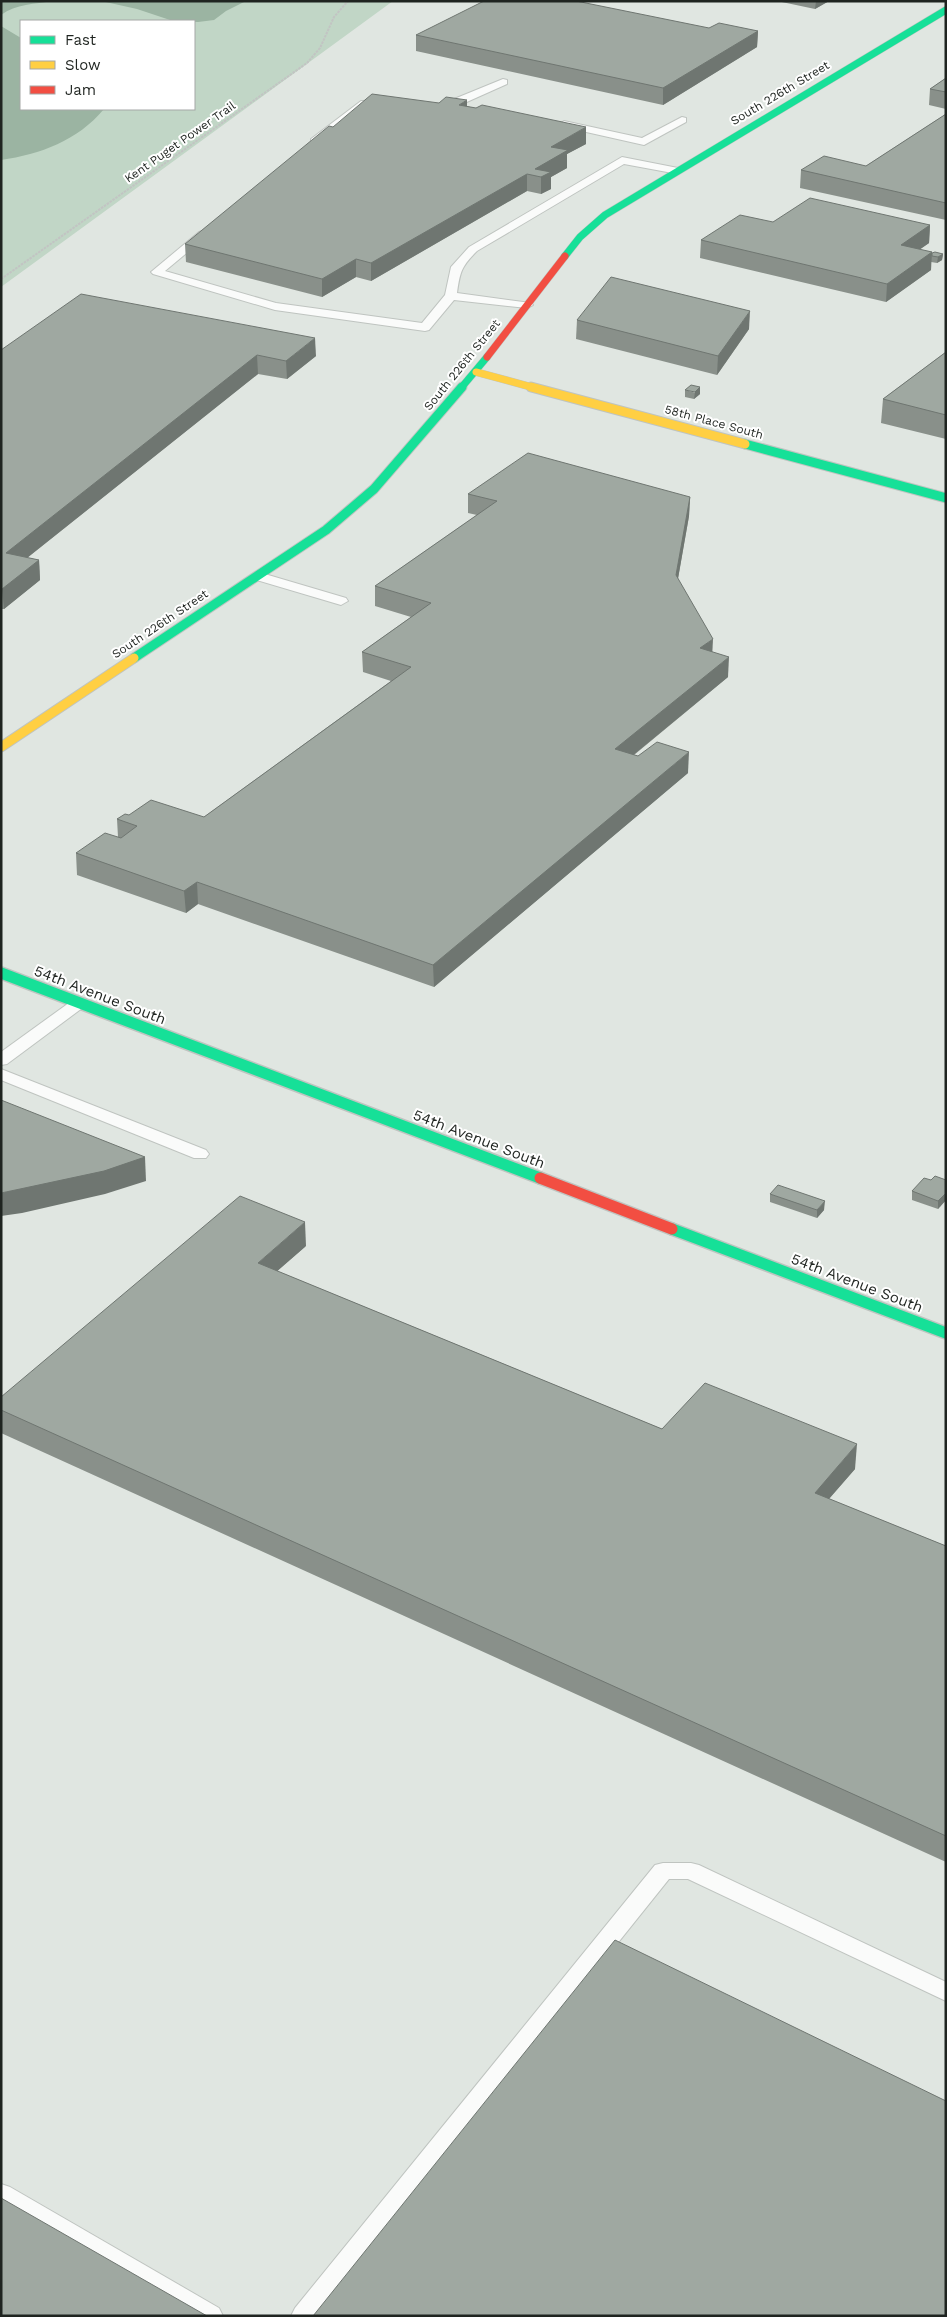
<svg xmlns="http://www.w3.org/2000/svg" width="947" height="2317" viewBox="0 0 947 2317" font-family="'Work Sans',sans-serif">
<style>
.green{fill:#c1d6c6;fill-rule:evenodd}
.water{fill:#9bb4a2}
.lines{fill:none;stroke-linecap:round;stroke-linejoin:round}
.lane-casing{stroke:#bfc4c0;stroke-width:2}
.fast-far2-casing{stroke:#bfc4c0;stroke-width:8}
.fast-far1-casing{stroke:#bfc4c0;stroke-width:11}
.fast-casing{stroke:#bfc4c0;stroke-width:14}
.slow-far1-casing{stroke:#bfc4c0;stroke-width:8}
.slow-casing{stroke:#bfc4c0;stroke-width:11}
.jam-far1-casing{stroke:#bfc4c0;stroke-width:8}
.jam-casing{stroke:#bfc4c0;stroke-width:14}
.path{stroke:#c2c4c3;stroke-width:2;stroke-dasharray:2.5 1;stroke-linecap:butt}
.lane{fill:#fafbfa;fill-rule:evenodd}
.fast-far2{stroke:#16e098;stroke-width:7}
.fast-far1{stroke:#16e098;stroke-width:9}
.fast{stroke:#16e098;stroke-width:11}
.slow-far1{stroke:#ffcf43;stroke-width:7}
.slow{stroke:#ffcf43;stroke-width:9}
.jam-far1{stroke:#f24e42;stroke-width:7}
.jam{stroke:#f24e42;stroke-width:11}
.wall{fill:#89908a}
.shaded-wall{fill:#6f7671}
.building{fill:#9fa8a1;stroke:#6f7671}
.labels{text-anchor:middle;stroke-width:4;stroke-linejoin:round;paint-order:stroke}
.far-street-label{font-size:12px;fill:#1f2420;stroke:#fff}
.street-label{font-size:15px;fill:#1f2420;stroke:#fff}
</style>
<rect width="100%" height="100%" fill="#e0e6e1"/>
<!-- green -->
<path class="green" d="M1,1H393L1,287ZM21,21H194V109H21Z"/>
<!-- water -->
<g class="water">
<path d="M1,1H53C35,4 16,4 1,15Z"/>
<polygon points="101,1 246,1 226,11 214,20 198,22 173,21 137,9"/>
<path d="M1,26L21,38V109H104C77,141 41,154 1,160Z"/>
</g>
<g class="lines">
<defs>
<g id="lane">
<polygon points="503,79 507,80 507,84 460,105 442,109 437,106"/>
<polygon points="361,101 381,102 386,105 381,108 363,107 319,143 311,143 311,139"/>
<polygon points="682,117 686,118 686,122 644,145 564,127 559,124 564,121 642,138"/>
<path d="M622,157L678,168L683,171L678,174L624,164L477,251C461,267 460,272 457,293L531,303L533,305L527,308L454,300L429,330L425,331L275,310L153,274L151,272L199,232L203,231L209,234L207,236L165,271L276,303L422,323L445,295L451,267L469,247Z"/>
<polygon points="258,572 346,598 348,601 341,605 253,579 251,576"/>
<polygon points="79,998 85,1000 87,1003 85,1006 7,1064 1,1065 1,1052 73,1000"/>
<polygon points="1,1069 206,1150 209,1154 206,1158 194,1158 1,1080"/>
<polygon points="663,1863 691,1863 699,1865 946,1982 946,2001 688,1879 669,1879 319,2316 291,2316 295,2308 655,1865"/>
<polygon points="1,2184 10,2187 219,2308 223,2316 188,2316 1,2206"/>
</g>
<g id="fast-far2">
<polyline points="565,256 580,237 605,215 946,10"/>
<polyline points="461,388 487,357"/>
</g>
<g id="fast-far1">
<polyline points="745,444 946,498"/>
<polyline points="134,658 326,530 374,489 462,387"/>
</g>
<g id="fast">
<polyline points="1,973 540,1178"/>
<polyline points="672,1229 946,1333"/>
</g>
<polyline id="slow-far1" points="476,372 535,388"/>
<g id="slow">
<polyline points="531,387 745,444"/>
<polyline points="1,747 134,658"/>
</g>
<polyline id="jam-far1" points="487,357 565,256"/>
<polyline id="jam" points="540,1178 672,1229"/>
</defs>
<!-- lane casing -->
<use href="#lane" class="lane-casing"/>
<!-- fast-far2 casing -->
<use href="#fast-far2" class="fast-far2-casing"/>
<!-- fast-far1 casing -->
<use href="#fast-far1" class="fast-far1-casing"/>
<!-- fast casing -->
<use href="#fast" class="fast-casing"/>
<!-- slow-far1 casing -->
<use href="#slow-far1" class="slow-far1-casing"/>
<!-- slow casing -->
<use href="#slow" class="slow-casing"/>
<!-- jam-far1 casing -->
<use href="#jam-far1" class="jam-far1-casing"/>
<!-- jam casing -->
<use href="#jam" class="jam-casing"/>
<!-- path -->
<polyline class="path" points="1,279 307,63 320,48 334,17 348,1"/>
<!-- lane -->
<use href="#lane" class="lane"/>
<!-- fast-far2 -->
<use href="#fast-far2" class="fast-far2"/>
<!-- fast-far1 -->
<use href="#fast-far1" class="fast-far1"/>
<!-- fast -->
<use href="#fast" class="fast"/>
<!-- slow-far1 -->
<use href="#slow-far1" class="slow-far1"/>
<!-- slow -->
<use href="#slow" class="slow"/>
<!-- jam-far1 -->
<use href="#jam-far1" class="jam-far1"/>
<!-- jam -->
<use href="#jam" class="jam"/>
</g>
<!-- wall -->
<g class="wall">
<polygon points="777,1 829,1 815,9"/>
<polygon points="709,28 758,31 757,47 663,105 416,51 416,35"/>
<polygon points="946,78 946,109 929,105 930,89"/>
<polygon points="467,106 586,144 567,154 567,168 551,177 551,189 541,194 527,191 371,281 356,277 322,297 186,262 185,244 333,127"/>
<polygon points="946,114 946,220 800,188 801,170 866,166"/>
<polygon points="773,222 930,225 929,243 919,250 932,252 932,253 943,254 942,260 937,263 931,262 931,270 886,302 700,258 701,240"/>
<polygon points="577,320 749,329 717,375 576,339"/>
<polygon points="1,350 316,356 287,379 258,374 27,558 39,560 40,580 4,609 1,609"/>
<polygon points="946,352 946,439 881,423 883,399"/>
<polygon points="685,390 700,394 694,399 685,397"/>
<polygon points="468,494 690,497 689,516 678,579 712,652 728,677 634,755 688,773 434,987 198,904 186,913 77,875 76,853 118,837 117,819 129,815 204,817 391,681 363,672 362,652 411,617 375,606 375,586 477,515 468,513"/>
<polygon points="931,1180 946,1180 946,1200 938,1209 912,1200 912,1191"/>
<polygon points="770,1194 824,1210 817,1218 770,1202"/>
<polygon points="306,1246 277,1271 662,1429 855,1469 829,1499 946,1546 946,1862 1,1433 1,1397"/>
</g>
<!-- shaded-wall -->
<g class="shaded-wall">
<polygon points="816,1 829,1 815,9"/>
<polygon points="758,31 757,47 663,105 663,88"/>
<polygon points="467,100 467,116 459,105"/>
<polygon points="586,127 586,144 567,154 567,168 551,177 551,189 541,194 541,177 535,169 551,147"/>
<polygon points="527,174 527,191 371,281 371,263"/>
<polygon points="930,225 929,243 900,263 901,245"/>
<polygon points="932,252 931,270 886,302 887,284"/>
<polygon points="943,254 942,260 937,263 938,257"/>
<polygon points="356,259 356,277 322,297 322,279"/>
<polygon points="750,311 749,329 717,375 718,356"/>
<polygon points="315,338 316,356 287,379 286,361"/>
<polygon points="257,355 258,374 8,573 6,553"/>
<polygon points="700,387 700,394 694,399 695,392"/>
<polygon points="690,497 689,516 675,595 676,575"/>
<polygon points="39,560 40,580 4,609 2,589"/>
<polygon points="713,639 712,659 700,648"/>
<polygon points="729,657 728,677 615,770 615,749"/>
<polygon points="689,752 688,773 434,987 433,965"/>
<polygon points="197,882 198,904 186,913 184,891"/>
<polygon points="145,1157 146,1181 105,1194 22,1213 1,1216 1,1193"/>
<polygon points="946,1186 946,1200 938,1209 938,1201"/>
<polygon points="825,1201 824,1210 817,1218 817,1210"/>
<polygon points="305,1222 306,1246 259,1287 258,1263"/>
<polygon points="857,1444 855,1469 813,1517 815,1493"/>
</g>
<!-- building -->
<g class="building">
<polygon points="484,1 576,1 709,28 719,23 758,31 663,88 416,35"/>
<polygon points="946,78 946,92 930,89"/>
<polygon points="372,94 439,103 446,97 467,100 459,105 476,108 482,105 586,127 551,147 568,150 535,169 551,172 541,177 527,174 371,263 356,259 322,279 185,244 329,126 333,127"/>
<polygon points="946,114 946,203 801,170 824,156 866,166"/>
<polygon points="810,198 930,225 901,245 932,252 887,284 701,240 740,215 773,222"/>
<polygon points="935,252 943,254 938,257 932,256 932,253"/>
<polygon points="611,277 750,311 718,356 577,320"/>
<polygon points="81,294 315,338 286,361 257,355 6,553 39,560 2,589 1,589 1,350"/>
<polygon points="946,352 946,415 883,399"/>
<polygon points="691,385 700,387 695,392 685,390"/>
<polygon points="528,453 690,497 676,575 713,639 700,648 729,657 615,749 638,756 657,742 689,752 433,965 197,882 184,891 76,853 105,833 121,838 137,826 117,819 125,814 129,815 151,800 204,817 411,667 362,652 431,603 375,586 497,501 468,494"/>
<polygon points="1,1100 145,1157 104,1171 20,1189 1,1193"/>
<polygon points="935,1176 946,1180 946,1193 938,1201 912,1191 924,1178 931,1180"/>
<polygon points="778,1185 825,1201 817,1210 770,1194"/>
<polygon points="240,1196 305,1222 258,1263 662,1429 705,1383 857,1444 815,1493 946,1546 946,1836 1,1410 1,1397"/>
<polygon points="615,1940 946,2101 946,2316 313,2316"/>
<polygon points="1,2198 207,2316 1,2316"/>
</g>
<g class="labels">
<!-- far-street labels -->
<g class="far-street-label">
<text transform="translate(780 93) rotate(-31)" y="4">South 226th Street</text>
<text transform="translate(180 142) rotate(-35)" y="4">Kent Puget Power Trail</text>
<text transform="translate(462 365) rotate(-51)" y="4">South 226th Street</text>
<text transform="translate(714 422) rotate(15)" y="4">58th Place South</text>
<text transform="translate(160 624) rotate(-34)" y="4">South 226th Street</text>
</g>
<!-- street labels -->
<g class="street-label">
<text transform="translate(100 995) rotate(21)" y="5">54th Avenue South</text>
<text transform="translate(479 1139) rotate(21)" y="5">54th Avenue South</text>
<text transform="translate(857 1283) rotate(21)" y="5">54th Avenue South</text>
</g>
</g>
<!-- border -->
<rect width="947" height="2317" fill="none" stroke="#1f2420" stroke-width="5"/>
<!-- legend -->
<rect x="20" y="20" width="175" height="90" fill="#ffffff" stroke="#a5a7a6"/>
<rect x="30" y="36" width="25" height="8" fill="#16e098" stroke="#a5a7a6"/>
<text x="65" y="45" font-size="15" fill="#1f2420">Fast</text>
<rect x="30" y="61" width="25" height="8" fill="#ffcf43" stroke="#a5a7a6"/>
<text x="65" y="70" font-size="15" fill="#1f2420">Slow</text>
<rect x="30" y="86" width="25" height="8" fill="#f24e42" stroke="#a5a7a6"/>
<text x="65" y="95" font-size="15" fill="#1f2420">Jam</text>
</svg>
